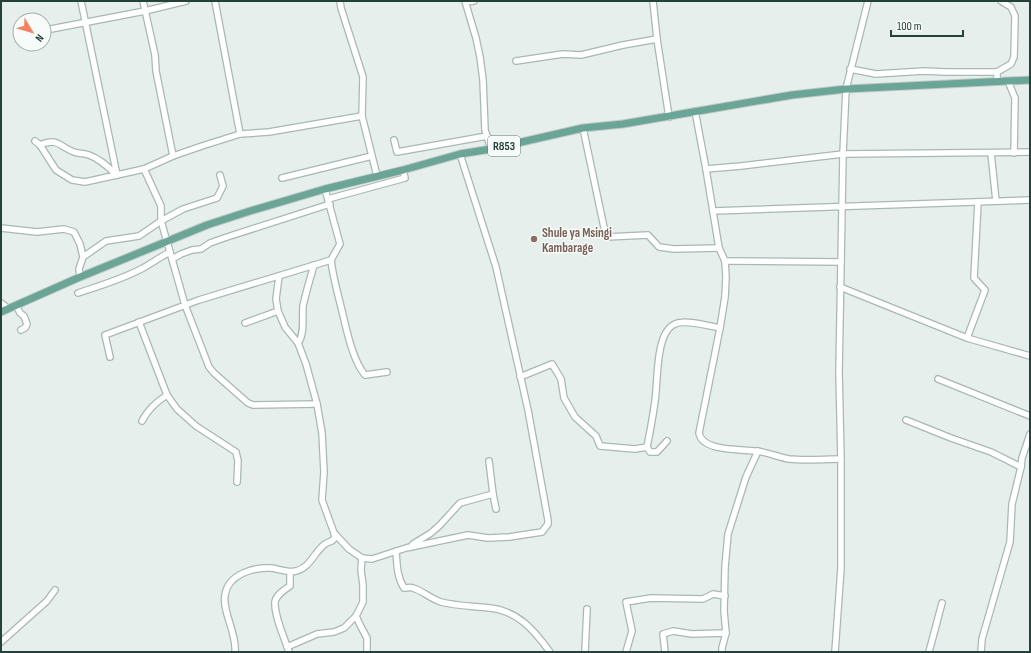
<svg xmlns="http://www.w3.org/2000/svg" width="1031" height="653" viewBox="0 0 1031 653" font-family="'Sofia Sans Condensed',sans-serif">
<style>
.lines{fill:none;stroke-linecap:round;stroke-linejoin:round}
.minor-casing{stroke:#a8b8b2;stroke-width:8}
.major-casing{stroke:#c2cac8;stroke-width:9}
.minor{stroke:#fff;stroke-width:5.5}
.major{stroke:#6aa596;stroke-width:7}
.education-dot{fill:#8d6e63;stroke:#f7fbf9;stroke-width:1.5}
.labels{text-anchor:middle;stroke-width:3;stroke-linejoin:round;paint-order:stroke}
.shield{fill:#f7fbf9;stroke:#637a73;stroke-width:1}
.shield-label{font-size:12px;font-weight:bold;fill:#24423a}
.education-label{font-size:13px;font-weight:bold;fill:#785e54;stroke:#f7fbf9;text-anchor:start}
</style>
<rect width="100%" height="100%" fill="#e6efeb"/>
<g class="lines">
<defs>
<g id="minor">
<polyline points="81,1 117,175"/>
<polyline points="143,1 155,55 156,71 173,156"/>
<polyline points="215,1 240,134"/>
<polyline points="340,1 341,8 363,77 362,116"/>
<polyline points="465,1 476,38 480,57 483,80 485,130 491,149"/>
<polyline points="653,1 657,39 669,117"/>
<polyline points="466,2 474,1"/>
<polyline points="51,29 145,11 186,1"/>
<polyline points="516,61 563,54 581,55 623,45 657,39"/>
<polyline points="850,69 876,74 924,71 945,72 997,72"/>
<polyline points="997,81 997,72 1011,64 1014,57 1015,16 1011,7 1001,1"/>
<polyline points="1008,81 1015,98 1014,153"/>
<path d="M695,111L706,169L719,248L725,261L726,277L725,297L720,328L699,433C702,452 742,449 756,451C767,452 778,457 789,459C806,461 824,459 841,459"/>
<polyline points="583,128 606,237 648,235 659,247 674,249 719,248"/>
<polyline points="394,140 397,152 487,136"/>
<polyline points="35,141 40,145 56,170 72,180 85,182 144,169 173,156 202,146 240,134 269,132 362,116 377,176"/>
<path d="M40,145C59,137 59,147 74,152C79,154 84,153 89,155C100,159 108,167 117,175"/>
<polyline points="991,153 996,201"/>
<polyline points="706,169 741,166 843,154 1030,152"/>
<polyline points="282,178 372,156"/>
<polyline points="328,199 405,178 403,170"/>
<polyline points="713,211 1030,200"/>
<polyline points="1,228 37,232 64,229 74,232 80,244 83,257"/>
<polyline points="170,252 185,305 209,367 214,373 248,403 253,405 317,404"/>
<polyline points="172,259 181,254 192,250 201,249 210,243 224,238 330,204"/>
<path d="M331,260C333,278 338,294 342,311C347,331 352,359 365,375L387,372"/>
<polyline points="725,261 841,262"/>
<polyline points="279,276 276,299 278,311 285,327 298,343 306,364 317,404 322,433 324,472 322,500 334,533 349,549 362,558 372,559 406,548 468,535 488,538 509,537 542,532 548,524 548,520 528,410 496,267 460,154"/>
<polyline points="80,277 79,269 83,257 106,241 139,236 161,221 183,209 217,198 223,186 220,175"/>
<polyline points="840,287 967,338 1030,356"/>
<path d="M78,293C99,286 123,279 143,268C152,263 160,257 170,252L161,221V206L144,169"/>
<polyline points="1,303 5,306 6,310"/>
<polyline points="16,305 20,313 24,316 27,324 25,328 21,330"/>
<polyline points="139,322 167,395 177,409 196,426 236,452 238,461 237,482"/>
<polyline points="245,323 278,311"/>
<polyline points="967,338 985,290 974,278 978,202"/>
<path d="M298,343C305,334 302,317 303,306C306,292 310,279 314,265"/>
<polyline points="110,357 105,335 199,300 331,260 340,244 325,189"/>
<polyline points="520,377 552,364 561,379 564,398 575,417 596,436 600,446 635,449 647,447 650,452 657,452 667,441"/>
<polyline points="938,379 1030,416"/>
<polyline points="906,420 951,438 991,452 1021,467"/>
<path d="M142,421C148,409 156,402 167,395"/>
<path d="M647,447C650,432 653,416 655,401C658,383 655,332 675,324C685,319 709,326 720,328"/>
<polyline points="493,494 496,509"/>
<polyline points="411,547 413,544 431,533 440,525 460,503 493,494 489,461"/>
<path d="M396,551C397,565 397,577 404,588C407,588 411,587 413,588C423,591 431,599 441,602C456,606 474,606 490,608C518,611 534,630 550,652"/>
<polyline points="356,616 360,625 367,638 367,652"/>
<polyline points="1,642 47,601 55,590"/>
<polyline points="287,647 317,634 334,632 344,628 356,616 363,602 363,585 361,570 362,558"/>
<path d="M235,652C237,633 222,612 225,595C228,574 254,567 271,568C279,569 288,573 296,571C310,568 314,552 325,544C328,542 332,542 335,538L334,533"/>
<path d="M289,652C285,639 274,616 275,602C276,595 284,590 290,586V572"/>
<polyline points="585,652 587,609"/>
<polyline points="626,652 632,631 626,602 651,598 703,599 713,594 725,596"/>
<polyline points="665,652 663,634 673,631 692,634 726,633"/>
<polyline points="722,652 722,648 726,633 724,611 725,567 728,534 746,477 758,451"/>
<polyline points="835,652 841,568 841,459 839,372 843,154 846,89 868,1"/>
<polyline points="929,652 942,603"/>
<polyline points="981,652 982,639 1010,542 1012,504 1021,467 1022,458 1030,434"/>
</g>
<polyline id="major" points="1,312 80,277 207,225 250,211 325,189 403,170 460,154 491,149 583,128 623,124 792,95 846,89 1030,80"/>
</defs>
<!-- minor casing -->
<use href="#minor" class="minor-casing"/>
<!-- major casing -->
<use href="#major" class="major-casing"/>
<!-- minor -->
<use href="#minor" class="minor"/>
<!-- major -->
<use href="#major" class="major"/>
</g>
<!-- markers -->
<circle class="education-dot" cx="534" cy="239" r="4"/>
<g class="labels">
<!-- shield labels -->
<rect class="shield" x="488" y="136" width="32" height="20" rx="3"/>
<g class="shield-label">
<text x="504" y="150">R853</text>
</g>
<!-- education labels -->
<g class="education-label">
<text x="542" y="237">Shule ya Msingi<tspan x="542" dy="15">Kambarage</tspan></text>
</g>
</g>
<!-- border -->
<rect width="1031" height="653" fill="none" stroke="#24423a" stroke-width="4"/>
<!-- north arrow -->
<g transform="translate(32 32) rotate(128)"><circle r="19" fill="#f7fbf9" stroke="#a3b1ad"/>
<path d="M0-3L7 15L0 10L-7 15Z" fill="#f4845f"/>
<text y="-6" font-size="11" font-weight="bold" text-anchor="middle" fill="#24423a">N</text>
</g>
<!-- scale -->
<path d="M891 30v6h72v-6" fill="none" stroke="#24423a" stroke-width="2"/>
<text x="897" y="30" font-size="12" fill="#24423a" stroke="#f7fbf9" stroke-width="3" paint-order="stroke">100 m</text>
</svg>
